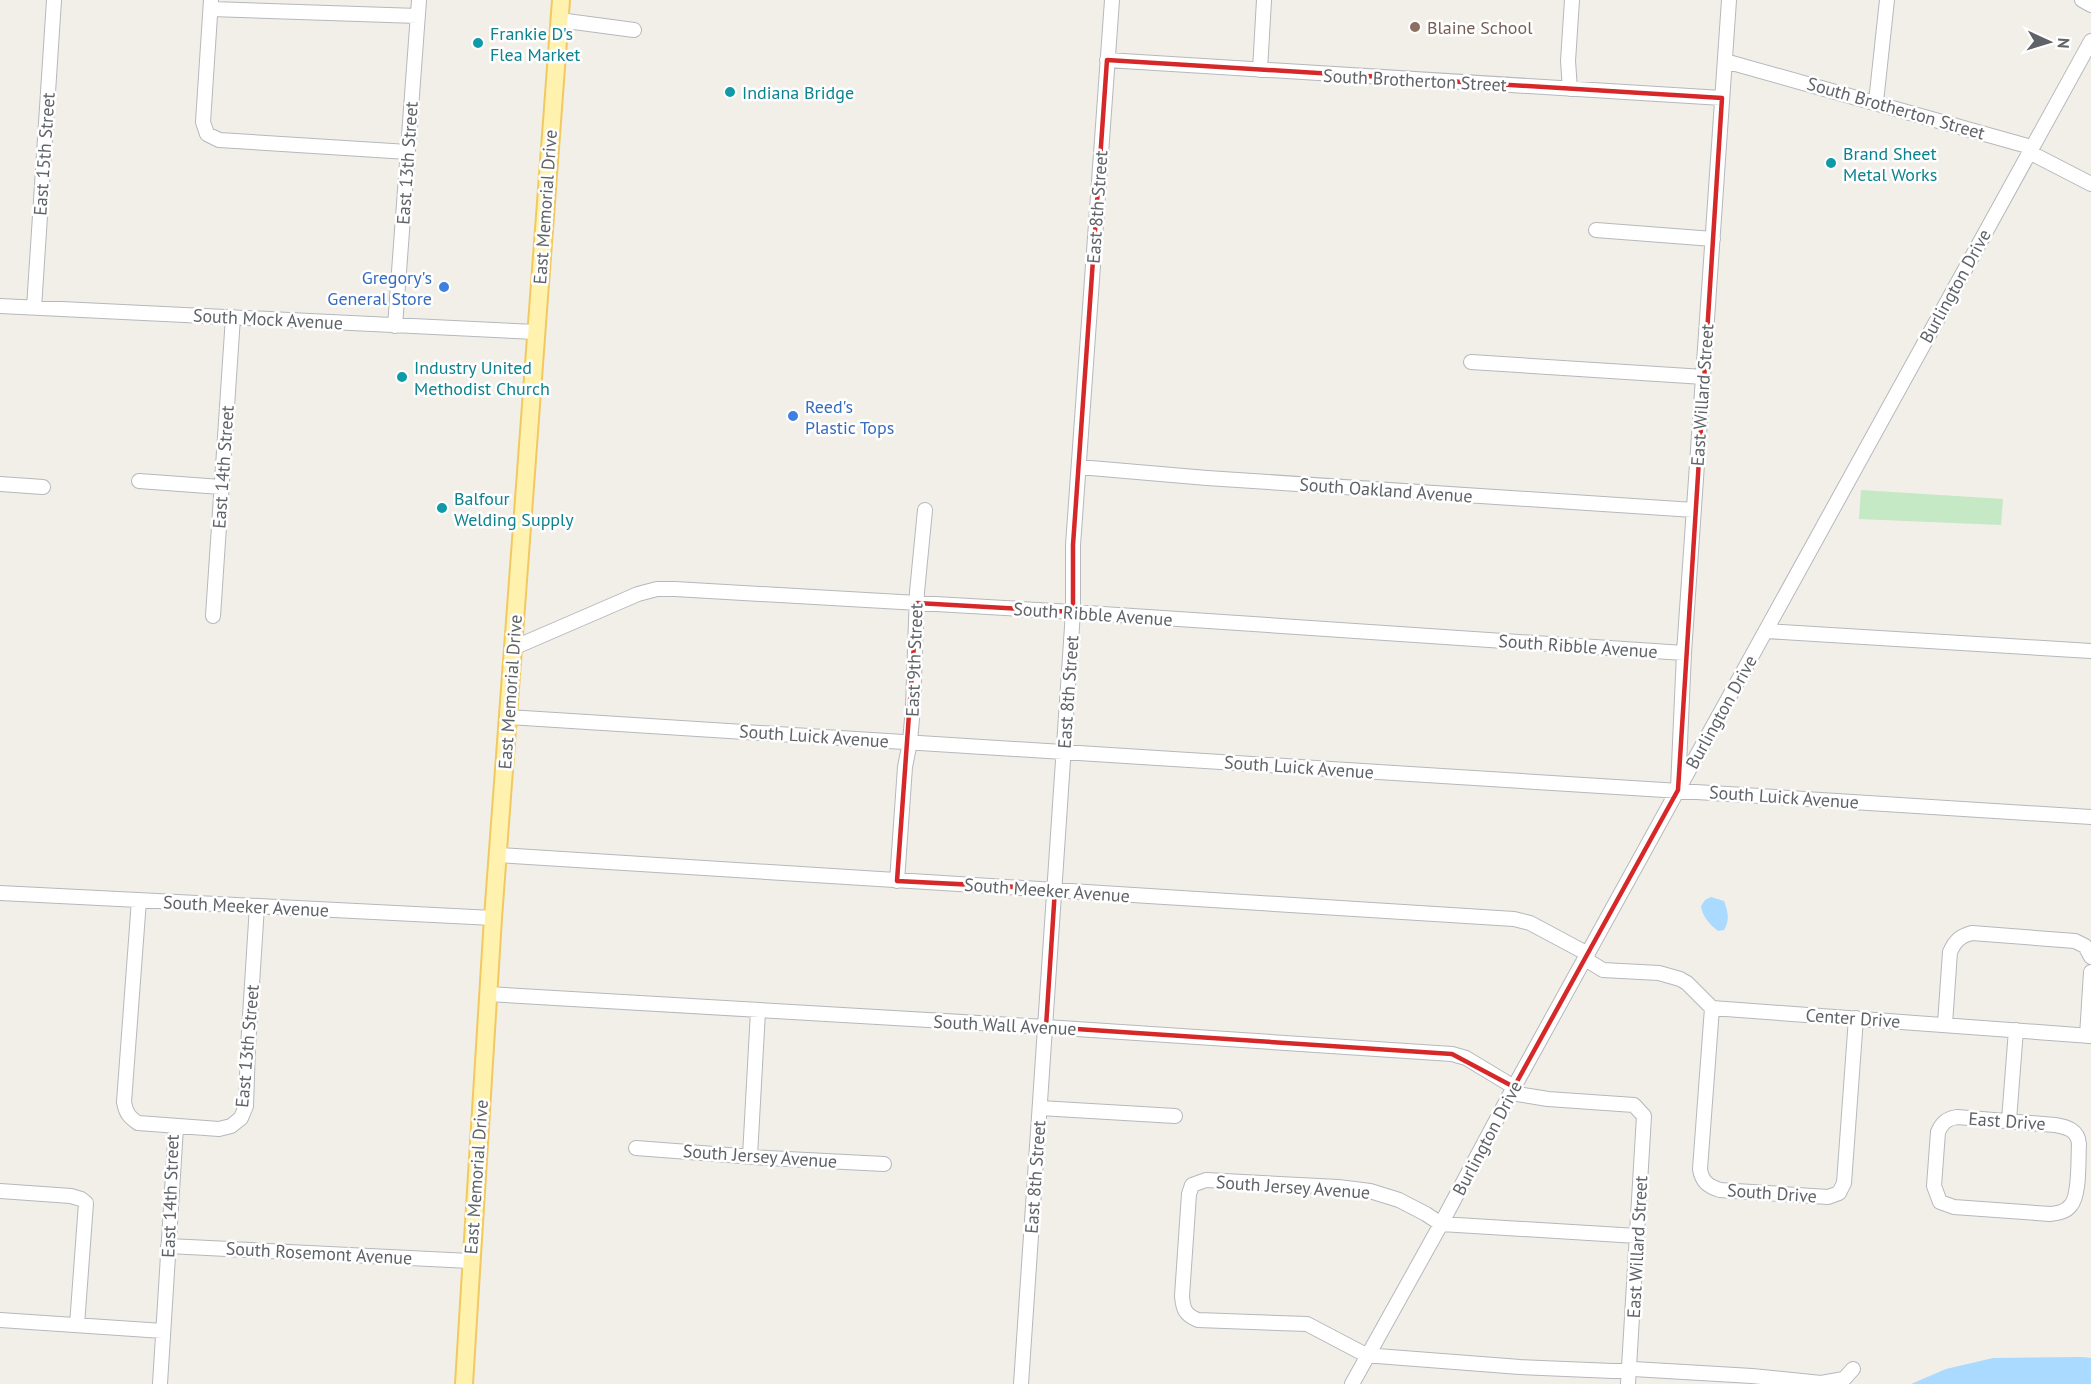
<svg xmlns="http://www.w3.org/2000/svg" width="2091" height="1384" font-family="'PT Sans',sans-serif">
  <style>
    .green { fill: #c5e8c5 }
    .water { fill: #aadaff }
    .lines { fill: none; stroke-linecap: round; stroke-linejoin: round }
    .minor-casing { stroke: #b5b8bc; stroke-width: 16 }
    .major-casing { stroke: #f2c960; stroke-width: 20 }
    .minor { stroke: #fff; stroke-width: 14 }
    .major { stroke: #fff2af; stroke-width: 16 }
    .marked { fill: none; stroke: #d62828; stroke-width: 4.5; stroke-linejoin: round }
    .education-dot { fill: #8d6e63; stroke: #fff; stroke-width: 2 }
    .culture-dot { fill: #0f9aa8; stroke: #fff; stroke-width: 2 }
    .shop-dot { fill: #3f7fe0; stroke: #fff; stroke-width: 2 }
    .labels { text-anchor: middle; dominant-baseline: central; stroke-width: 5; stroke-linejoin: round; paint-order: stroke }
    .education-label { font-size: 18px; fill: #785e54; stroke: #fff; text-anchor: start }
    .culture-label { font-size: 18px; fill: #0d838f; stroke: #fff; text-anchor: start }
    .street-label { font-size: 18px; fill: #5f6368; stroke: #fff }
    .shop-label { font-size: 18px; fill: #366cbe; stroke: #fff; text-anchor: end }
  </style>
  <rect width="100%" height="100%" fill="#f1efe8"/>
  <path class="green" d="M1861,490L2003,499L2001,525L1859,519Z"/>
  <path class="water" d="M1711,897L1724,901C1728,912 1730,920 1724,930L1718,931C1710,925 1702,916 1701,906L1705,900Z
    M2083,1357L2091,1358V1384H1911L1946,1369L1993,1358Z"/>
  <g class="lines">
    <g class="minor-casing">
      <path id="minor" d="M211,0L203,122L207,134L219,140L408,152
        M2082,0L2091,5
        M211,9L418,16
        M559,20L634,30
        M1107,60L1722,98
        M1725,61L2031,147
        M1260,70L1264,0
        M1570,89L1568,61L1572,0
        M1876,102L1887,0
        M2029,152L2091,184
        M1596,230L1713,239
        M0,306L536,332
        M34,308L54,0
        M395,326L419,0
        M1471,362L1704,377
        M1079,467L1207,478L1694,510
        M139,481L221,487
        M0,484L43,487
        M213,616L233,317
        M1766,631L2091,651
        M513,648L638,594L657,589H675L1073,612L1684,653
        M508,717L2091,817
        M1678,788L1684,653L1729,0
        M498,855L1514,919L1530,923L1588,954
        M897,881L905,767L910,742L913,707L917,592L925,510
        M0,893L493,918
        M139,900L124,1102C126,1113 129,1117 138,1123L219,1129L231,1126L241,1118L246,1106L248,1047L257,906
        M1585,959L1603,970L1659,973L1680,979L1687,983L1712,1008L2091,1036
        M488,994L1046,1027L1452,1054L1466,1058L1514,1087
        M1712,1008L1700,1169C1702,1182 1708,1186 1720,1190L1828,1197L1839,1193L1844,1183L1856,1018
        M1945,1024L1950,952C1955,941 1960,936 1972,933L2075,941L2085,946L2091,957
        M2087,1036L2091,972
        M1511,1093L1548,1099L1634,1105L1644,1116L1628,1384
        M1040,1108L1175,1116
        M1957,1117L2055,1125C2067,1127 2078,1130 2079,1144C2078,1158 2080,1195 2071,1205C2066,1212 2058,1213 2050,1214L1954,1207L1940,1202L1934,1186L1938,1132C1942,1123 1946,1119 1957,1117Z
        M2009,1120L2016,1030
        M636,1148L768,1158L884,1164
        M750,1156L758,1011
        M0,1191L71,1196L81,1199L86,1203L77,1325
        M1637,1236L1441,1224L1426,1214L1399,1200L1370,1191L1338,1187L1206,1180L1192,1185L1189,1194L1182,1296C1183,1309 1185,1315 1198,1320L1307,1324L1368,1356H1377L1520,1367L1613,1371L1633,1369L1752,1376L1821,1383L1844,1379L1853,1369
        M168,1246L470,1261
        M0,1320L163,1331
        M160,1384L176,1127
        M1021,1384L1073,612V545L1112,0
        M1352,1384L1441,1224L1514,1087L2091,41"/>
    </g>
    <g class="major-casing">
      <path id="major" d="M464,1384L493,918L561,0"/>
    </g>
    <use href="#minor" class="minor"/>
    <use href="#major" class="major"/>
  </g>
  <path class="marked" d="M1107,60L1722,98L1678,790L1514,1087L1452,1054L1046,1027L1055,889L897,881L917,603L1073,612V545Z"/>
  <circle class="education-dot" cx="1415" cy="27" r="6"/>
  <g class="culture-dot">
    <circle cx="478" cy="43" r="6"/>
    <circle cx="730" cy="92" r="6"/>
    <circle cx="1831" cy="163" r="6"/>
    <circle cx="402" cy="377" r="6"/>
    <circle cx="442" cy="508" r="6"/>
  </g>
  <g class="shop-dot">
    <circle cx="444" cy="287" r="6"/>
    <circle cx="793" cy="416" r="6"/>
  </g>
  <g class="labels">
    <g class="education-label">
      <text x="1427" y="27">Blaine School</text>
    </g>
    <g class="culture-label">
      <text x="490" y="33">Frankie D's<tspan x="490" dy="21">Flea Market</tspan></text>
      <text x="742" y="92">Indiana Bridge</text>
      <text x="1843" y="153">Brand Sheet<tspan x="1843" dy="21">Metal Works</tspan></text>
      <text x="414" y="367">Industry United<tspan x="414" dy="21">Methodist Church</tspan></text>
      <text x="454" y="498">Balfour<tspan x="454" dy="21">Welding Supply</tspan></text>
    </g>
    <g class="street-label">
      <text transform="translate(1415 80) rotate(3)">South Brotherton Street</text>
      <text transform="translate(1896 108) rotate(16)">South Brotherton Street</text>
      <text transform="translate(44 154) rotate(-86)">East 15th Street</text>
      <text transform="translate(407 163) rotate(-86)">East 13th Street</text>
      <text transform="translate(545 207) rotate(-86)">East Memorial Drive</text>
      <text transform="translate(1097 207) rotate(-86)">East 8th Street</text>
      <text transform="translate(1955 286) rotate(-61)">Burlington Drive</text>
      <text transform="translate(268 319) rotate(3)">South Mock Avenue</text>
      <text transform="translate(1702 395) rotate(-86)">East Willard Street</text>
      <text transform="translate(223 467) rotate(-86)">East 14th Street</text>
      <text transform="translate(1386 490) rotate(4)">South Oakland Avenue</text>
      <text transform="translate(1093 614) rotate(4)">South Ribble Avenue</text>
      <text transform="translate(1578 646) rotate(4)">South Ribble Avenue</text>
      <text transform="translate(914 660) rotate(-88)">East 9th Street</text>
      <text transform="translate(510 692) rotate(-86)">East Memorial Drive</text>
      <text transform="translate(1068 692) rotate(-86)">East 8th Street</text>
      <text transform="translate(1721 712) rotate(-61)">Burlington Drive</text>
      <text transform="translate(814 736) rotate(4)">South Luick Avenue</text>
      <text transform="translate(1299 767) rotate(4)">South Luick Avenue</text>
      <text transform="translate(1784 797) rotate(4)">South Luick Avenue</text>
      <text transform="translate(1047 890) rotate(4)">South Meeker Avenue</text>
      <text transform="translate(246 906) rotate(3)">South Meeker Avenue</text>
      <text transform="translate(1853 1018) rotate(4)">Center Drive</text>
      <text transform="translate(1005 1025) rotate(3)">South Wall Avenue</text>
      <text transform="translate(247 1046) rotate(-85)">East 13th Street</text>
      <text transform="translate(2007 1121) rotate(4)">East Drive</text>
      <text transform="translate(1487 1138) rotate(-62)">Burlington Drive</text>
      <text transform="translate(760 1156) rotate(4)">South Jersey Avenue</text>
      <text transform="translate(476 1177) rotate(-86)">East Memorial Drive</text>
      <text transform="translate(1035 1177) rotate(-86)">East 8th Street</text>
      <text transform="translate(1293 1187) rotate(4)">South Jersey Avenue</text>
      <text transform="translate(1772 1193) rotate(4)">South Drive</text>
      <text transform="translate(170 1196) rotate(-88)">East 14th Street</text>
      <text transform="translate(1637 1247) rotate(-87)">East Willard Street</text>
      <text transform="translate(319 1253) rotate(3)">South Rosemont Avenue</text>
    </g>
    <g class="shop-label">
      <text x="432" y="277">Gregory's<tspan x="432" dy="21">General Store</tspan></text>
      <text x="805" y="406" text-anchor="start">Reed's<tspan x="805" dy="21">Plastic Tops</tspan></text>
    </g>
  </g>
  <g transform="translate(2049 42) rotate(94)" stroke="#ffffff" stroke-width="4.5" paint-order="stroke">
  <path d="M0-4.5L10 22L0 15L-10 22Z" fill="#5f6368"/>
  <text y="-9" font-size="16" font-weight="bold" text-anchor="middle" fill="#5f6368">N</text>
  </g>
</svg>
